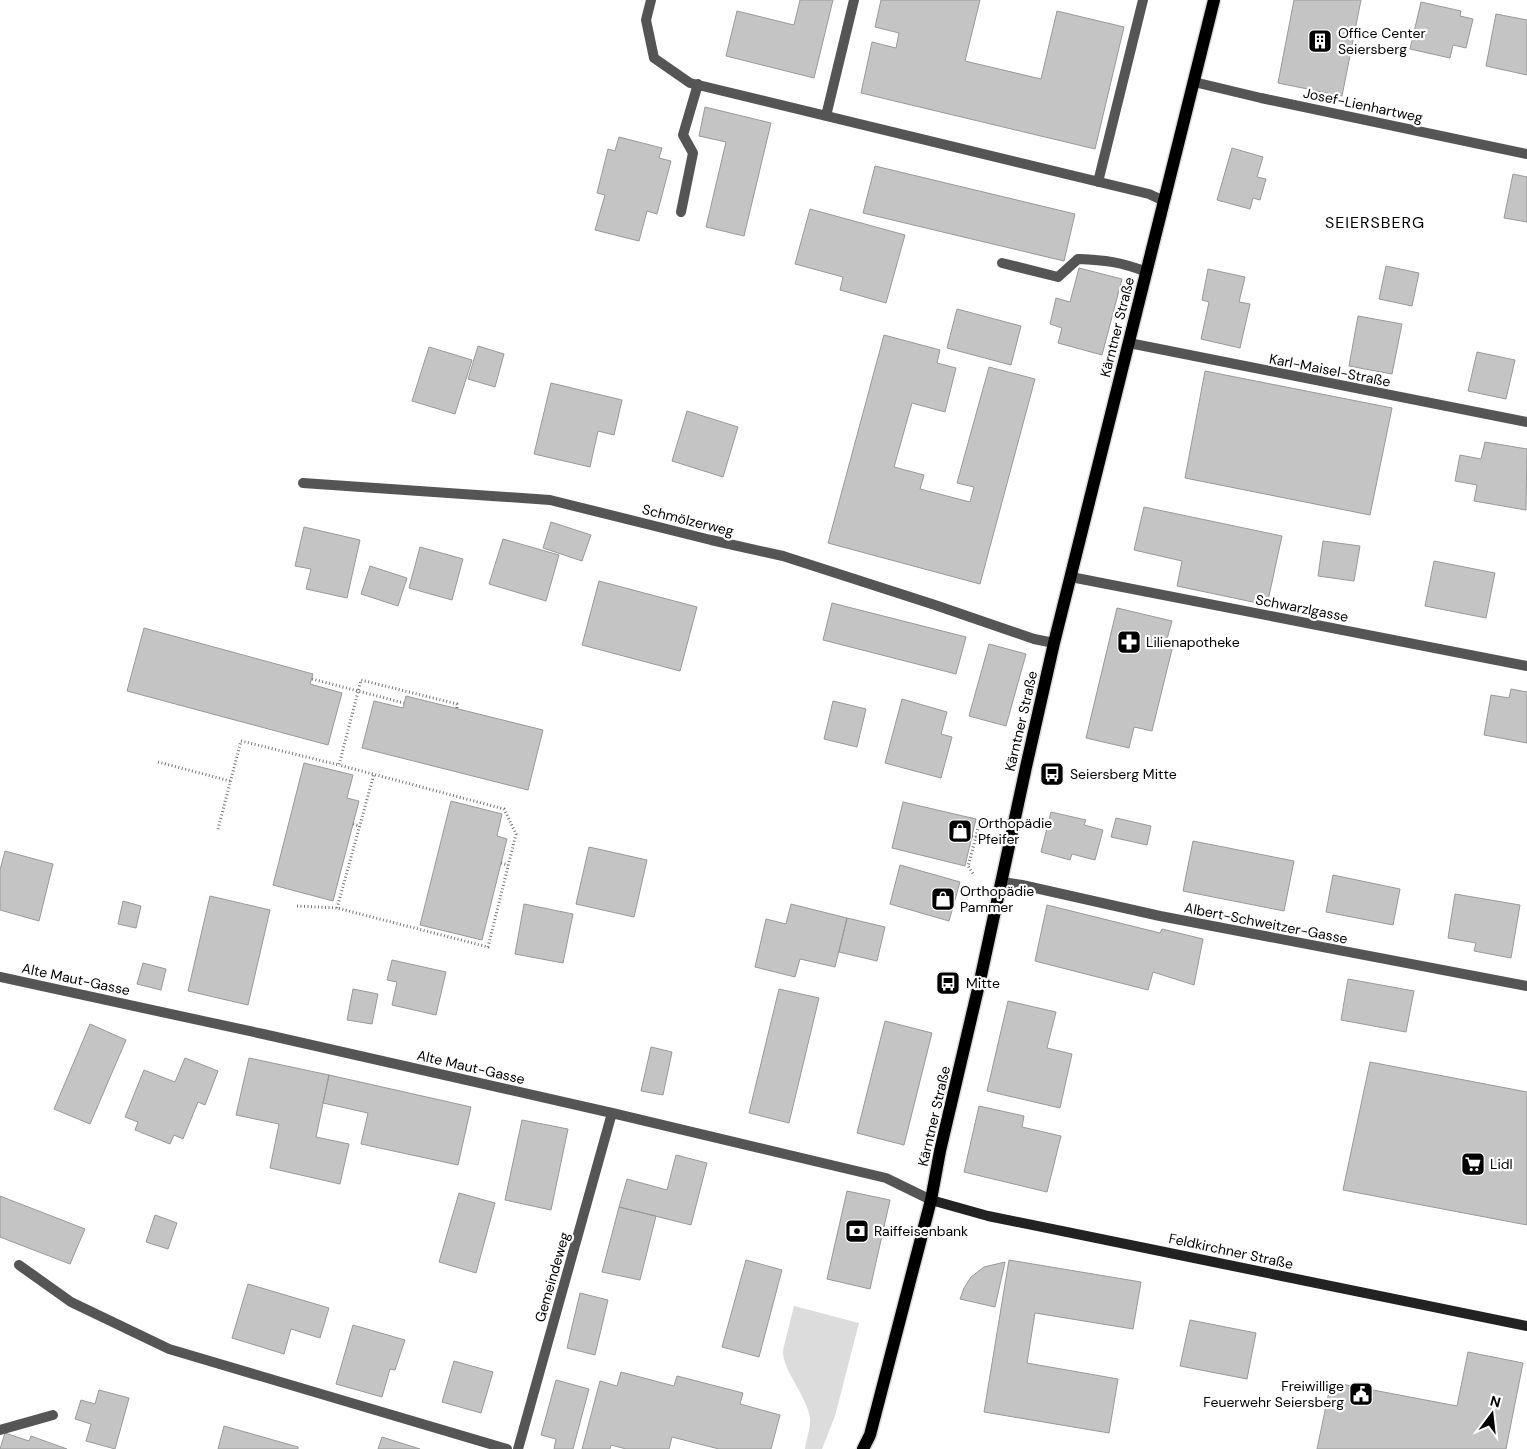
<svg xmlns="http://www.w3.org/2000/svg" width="1527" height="1449" font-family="'DM Sans',sans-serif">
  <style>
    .green { fill: #dcdcdc }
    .building { fill: #c4c4c4; stroke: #999 }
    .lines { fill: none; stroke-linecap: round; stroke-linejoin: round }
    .primary-casing { stroke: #dbdbdb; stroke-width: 15 }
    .path { stroke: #777; stroke-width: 3; stroke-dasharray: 1 2.5; stroke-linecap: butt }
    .service { stroke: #555; stroke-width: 10 }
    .minor { stroke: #555; stroke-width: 10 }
    .secondary { stroke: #222; stroke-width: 10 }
    .primary { stroke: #000; stroke-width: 12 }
    .labels { text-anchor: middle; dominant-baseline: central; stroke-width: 4.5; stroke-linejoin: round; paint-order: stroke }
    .poi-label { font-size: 14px; fill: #000; stroke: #fff; text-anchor: start }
    .street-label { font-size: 14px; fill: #000; stroke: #fff }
    .quarter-label { font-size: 16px; letter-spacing: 1px; fill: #000; stroke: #fff }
  </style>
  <rect width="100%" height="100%" fill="#fff"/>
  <path class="green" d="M794,1306L859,1323L835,1416L822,1449H805C806,1440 811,1427 810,1418C807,1396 782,1370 783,1350Z"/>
  <path class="building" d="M800,0H833L814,78L726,56L737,11L794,25Z
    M881,0H980L965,61L1041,79L1057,11L1124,27L1095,149L861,93L872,42L896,48L899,33L875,27Z
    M1294,0H1361L1342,96L1278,83Z
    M1421,2L1461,11L1460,16L1473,19L1466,48L1453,45L1450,58L1410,49Z
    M1496,14L1527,20V75L1486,66Z
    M705,107L771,123L744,236L706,227L726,142L699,136Z
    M619,137L662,148L659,158L671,161L657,214L647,211L639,241L595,230L605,195L597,193L608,149L615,151Z
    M1232,148L1263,157L1257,177L1266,179L1260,200L1253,198L1250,209L1217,200Z
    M875,166L1075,214L1064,261L863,213Z
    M1513,174L1527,177V222L1504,218Z
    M810,209L905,235L886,303L840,290L843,277L795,264Z
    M1386,266L1419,273L1412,306L1379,299Z
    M1079,268L1122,279L1102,355L1058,343L1062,328L1050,324L1056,298L1070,302Z
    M1208,269L1245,277L1239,302L1250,304L1240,348L1201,339L1209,302L1202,300Z
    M957,309L1021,326L1011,365L947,348Z
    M1358,316L1402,324L1392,374L1349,366Z
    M884,335L940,350L937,363L956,368L945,412L912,403L894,467L924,475L920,489L970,502L974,487L957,483L989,367L1035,379L980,584L828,543Z
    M478,346L504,354L495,387L468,379Z
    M429,347L472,360L455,414L412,401Z
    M1477,352L1515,360L1506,399L1468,391Z
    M1205,371L1392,408L1370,515L1185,478Z
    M551,383L622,400L614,435L598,431L590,467L534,454Z
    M687,411L738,427L723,477L672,461Z
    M1485,442L1527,449L1526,510L1474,501L1477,485L1455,481L1460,455L1481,459Z
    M1144,507L1282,536L1267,605L1177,586L1182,561L1134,550Z
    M551,522L591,535L582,561L543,548Z
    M304,527L360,540L347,598L306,589L311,569L295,566Z
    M503,539L559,555L546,601L489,584Z
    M1323,541L1360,546L1354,581L1318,576Z
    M420,547L463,559L452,600L409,588Z
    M1434,561L1495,573L1486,618L1425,606Z
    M370,566L407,578L398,606L361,594Z
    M599,581L697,607L680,671L582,645Z
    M832,603L966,637L956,674L823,640Z
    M1117,608L1172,621L1167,639L1174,641L1152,731L1134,727L1129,748L1086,738Z
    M144,628L313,674L310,684L342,693L328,745L127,691Z
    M989,644L1026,654L1006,726L969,716Z
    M1511,689L1527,692V743L1484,735L1491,695L1509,698Z
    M406,696L543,730L528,790L362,748L374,701L403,708Z
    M902,699L947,712L941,734L952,737L941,778L885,763Z
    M833,701L866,709L857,747L824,739Z
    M304,763L353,775L347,798L359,801L333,901L273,885Z
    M451,801L502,814L497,836L507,839L482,940L420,925Z
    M903,802L976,819L965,866L892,848Z
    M1051,812L1086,820L1084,825L1103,830L1095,860L1072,854L1070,860L1041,852Z
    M1116,818L1151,826L1147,845L1111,837Z
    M1193,841L1294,861L1284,911L1183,891Z
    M589,847L647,860L634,917L576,904Z
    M5,851L53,864L39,921L0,910V870Z
    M900,865L960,882L949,921L890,904Z
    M1333,875L1400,889L1393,925L1326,912Z
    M1455,894L1520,905L1511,958L1474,951L1476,943L1448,938Z
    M210,896L270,910L248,1005L188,991Z
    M123,901L141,906L136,928L118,924Z
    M524,904L573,914L563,963L515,954Z
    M791,904L847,918L835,967L800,959L795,977L755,967L766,919L786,924Z
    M1047,905L1160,933L1162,929L1203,939L1194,985L1153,972L1148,990L1035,961Z
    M847,918L885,927L877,961L839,952Z
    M392,960L446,972L436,1015L392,1005L397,982L387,980Z
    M143,963L166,969L161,990L137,984Z
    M1348,979L1414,991L1406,1032L1341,1020Z
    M353,989L378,994L372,1024L347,1020Z
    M779,989L819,998L789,1123L749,1113Z
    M1008,1001L1056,1012L1047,1048L1072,1054L1060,1108L987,1091Z
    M885,1021L932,1033L904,1145L857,1133Z
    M90,1024L126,1040L90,1124L54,1109Z
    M651,1047L672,1052L663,1095L641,1091Z
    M185,1058L218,1071L205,1105L198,1102L183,1139L174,1135L170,1144L135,1130L138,1122L125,1117L144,1070L175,1082Z
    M249,1058L329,1075L316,1137L349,1144L340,1184L270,1168L279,1124L236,1115Z
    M1370,1062L1527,1092V1225L1343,1190Z
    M329,1075L471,1107L458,1165L361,1144L368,1113L323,1103Z
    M979,1106L1024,1116L1022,1127L1061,1136L1047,1192L964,1172Z
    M522,1120L568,1129L551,1210L505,1200Z
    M676,1155L707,1163L691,1225L619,1207L627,1179L667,1190Z
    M847,1191L890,1200L870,1289L827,1279Z
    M459,1193L495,1203L476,1273L439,1262Z
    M0,1196L85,1229L70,1264L0,1237Z
    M619,1207L656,1216L640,1280L602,1272Z
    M155,1215L177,1223L168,1249L146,1242Z
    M746,1260L782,1270L759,1357L722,1347Z
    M1009,1260L1141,1282L1133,1329L1035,1313L1027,1363L1118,1379L1109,1433L984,1412Z
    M1005,1262L995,1307L960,1299L964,1288L971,1277L984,1267Z
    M248,1284L329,1308L320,1338L291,1329L284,1354L232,1338Z
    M580,1293L608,1300L595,1355L567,1348Z
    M1190,1320L1256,1333L1247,1379L1180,1366Z
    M353,1325L405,1340L395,1370L390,1369L382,1397L336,1384Z
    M1468,1352L1523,1363L1506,1449H1317L1331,1382L1457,1406Z
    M454,1361L493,1372L481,1413L442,1402Z
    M621,1372L674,1386L677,1376L743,1393L740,1404L780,1415L771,1449H719L672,1437L669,1449H626L611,1445L610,1449H582L600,1381L617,1386Z
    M556,1380L589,1389L573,1449H554L556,1439L541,1435Z
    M99,1390L129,1398L115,1449L86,1441L91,1424L75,1419L81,1400L95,1404Z
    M224,1426L298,1447V1449H218Z
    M5,1433L29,1441L31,1436L67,1449H0Z
    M382,1437L420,1449H378Z"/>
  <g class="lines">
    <g class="primary-casing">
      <path id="primary" d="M863,1449L870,1435L931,1200L940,1151L981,976L1026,767L1054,643L1214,0"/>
    </g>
    <path class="path" d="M312,679L404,703
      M158,762L230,781
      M353,824L360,826
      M218,829L241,741L339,765L361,680L457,704V709
      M972,836L976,837L968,866L974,875
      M976,837L979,823H987
      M501,863L508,865
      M297,906L337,908L488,947L516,834L504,809L339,765
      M337,908L374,774"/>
    <path class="service" d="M651,0L646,20L654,58L690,83L1149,194L1164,201
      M826,116L854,0
      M1098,182L1143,0
      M681,212L693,153L683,135L698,84
      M1002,263L1058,277L1078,259C1105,260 1121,262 1147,272
      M19,1265L71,1302L169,1349L507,1449
      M0,1430L53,1415"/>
    <path class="minor" d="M1194,82L1261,98L1527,154
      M1129,343L1527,422
      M303,483L550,500L711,540L783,556L935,605L1034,639L1054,643
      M1071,577L1527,666
      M1002,882L1022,885L1160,916L1527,986
      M0,977L263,1034L612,1113L886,1178L931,1200
      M518,1449L612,1113"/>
    <path class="secondary" d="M931,1200L988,1216L1527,1326"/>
    <use href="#primary" class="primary"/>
  </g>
  <defs>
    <g id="building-square" transform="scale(1.25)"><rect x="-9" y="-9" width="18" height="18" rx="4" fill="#000" stroke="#fff"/><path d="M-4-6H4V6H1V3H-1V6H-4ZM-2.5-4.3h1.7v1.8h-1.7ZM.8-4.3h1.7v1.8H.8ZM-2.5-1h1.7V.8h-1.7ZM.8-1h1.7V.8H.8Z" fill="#fff"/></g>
    <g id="pharmacy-square" transform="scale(1.25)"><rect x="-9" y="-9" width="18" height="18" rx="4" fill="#000" stroke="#fff"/><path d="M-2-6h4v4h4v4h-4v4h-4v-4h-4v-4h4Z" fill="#fff"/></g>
    <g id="bus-square" transform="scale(1.25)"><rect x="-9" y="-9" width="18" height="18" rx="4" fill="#000" stroke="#fff"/><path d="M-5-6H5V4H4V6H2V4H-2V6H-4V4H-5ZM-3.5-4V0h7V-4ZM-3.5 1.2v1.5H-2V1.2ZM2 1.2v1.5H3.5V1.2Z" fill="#fff"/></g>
    <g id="shop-square" transform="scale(1.25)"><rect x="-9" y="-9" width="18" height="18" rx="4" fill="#000" stroke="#fff"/><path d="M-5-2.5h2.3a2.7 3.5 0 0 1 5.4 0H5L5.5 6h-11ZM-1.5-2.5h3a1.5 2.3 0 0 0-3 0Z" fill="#fff"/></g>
    <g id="supermarket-square" transform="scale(1.25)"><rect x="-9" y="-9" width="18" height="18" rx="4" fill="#000" stroke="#fff"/><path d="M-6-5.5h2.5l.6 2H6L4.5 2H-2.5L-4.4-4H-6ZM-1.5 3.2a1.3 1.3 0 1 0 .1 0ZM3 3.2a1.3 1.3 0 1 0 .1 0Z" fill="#fff"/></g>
    <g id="bank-square" transform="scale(1.25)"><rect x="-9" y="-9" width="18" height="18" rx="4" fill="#000" stroke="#fff"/><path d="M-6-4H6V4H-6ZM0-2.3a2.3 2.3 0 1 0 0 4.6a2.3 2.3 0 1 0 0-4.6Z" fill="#fff"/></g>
    <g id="civic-square" transform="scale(1.25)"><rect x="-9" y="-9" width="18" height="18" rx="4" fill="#000" stroke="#fff"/><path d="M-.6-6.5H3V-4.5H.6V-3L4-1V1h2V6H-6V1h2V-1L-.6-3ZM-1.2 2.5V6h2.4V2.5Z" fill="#fff"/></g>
  </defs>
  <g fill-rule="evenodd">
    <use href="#building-square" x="1320" y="41"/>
    <use href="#pharmacy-square" x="1129" y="642"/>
    <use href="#bus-square" x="1052" y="774"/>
    <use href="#shop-square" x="960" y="831"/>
    <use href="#shop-square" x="943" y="899"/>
    <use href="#bus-square" x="948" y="983"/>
    <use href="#supermarket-square" x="1473" y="1164"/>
    <use href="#bank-square" x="857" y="1231"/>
    <use href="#civic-square" x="1361" y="1394"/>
  </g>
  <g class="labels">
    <g class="poi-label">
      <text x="1338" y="33">Office Center<tspan x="1338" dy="16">Seiersberg</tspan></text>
      <text x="1146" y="642">Lilienapotheke</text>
      <text x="1070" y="774">Seiersberg Mitte</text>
      <text x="978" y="823">Orthopädie<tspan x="978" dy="16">Pfeifer</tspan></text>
      <text x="960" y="891">Orthopädie<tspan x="960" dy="16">Pammer</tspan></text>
      <text x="966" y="983">Mitte</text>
      <text x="1490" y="1164">Lidl</text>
      <text x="874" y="1231">Raiffeisenbank</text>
      <text x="1344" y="1386" text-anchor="end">Freiwillige<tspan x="1344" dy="16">Feuerwehr Seiersberg</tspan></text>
    </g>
    <g class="street-label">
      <text transform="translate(1363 105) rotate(12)">Josef-Lienhartweg</text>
      <text transform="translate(1117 327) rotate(-76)">Kärntner Straße</text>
      <text transform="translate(1330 370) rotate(11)">Karl-Maisel-Straße</text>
      <text transform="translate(688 520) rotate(14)">Schmölzerweg</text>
      <text transform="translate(1302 608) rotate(11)">Schwarzlgasse</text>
      <text transform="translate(1021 721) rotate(-77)">Kärntner Straße</text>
      <text transform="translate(1266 923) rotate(11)">Albert-Schweitzer-Gasse</text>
      <text transform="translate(76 979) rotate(12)">Alte Maut-Gasse</text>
      <text transform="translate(471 1067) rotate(13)">Alte Maut-Gasse</text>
      <text transform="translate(934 1116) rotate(-77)">Kärntner Straße</text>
      <text transform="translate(1231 1251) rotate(12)">Feldkirchner Straße</text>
      <text transform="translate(552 1277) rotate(-74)">Gemeindeweg</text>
    </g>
    <g class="quarter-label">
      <text x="1375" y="222">SEIERSBERG</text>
    </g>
  </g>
  <g transform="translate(1492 1414) rotate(15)" stroke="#ffffff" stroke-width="4" paint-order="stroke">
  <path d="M0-4L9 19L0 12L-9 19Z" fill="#000000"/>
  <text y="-8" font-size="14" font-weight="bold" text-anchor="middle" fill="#000000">N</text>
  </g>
</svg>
